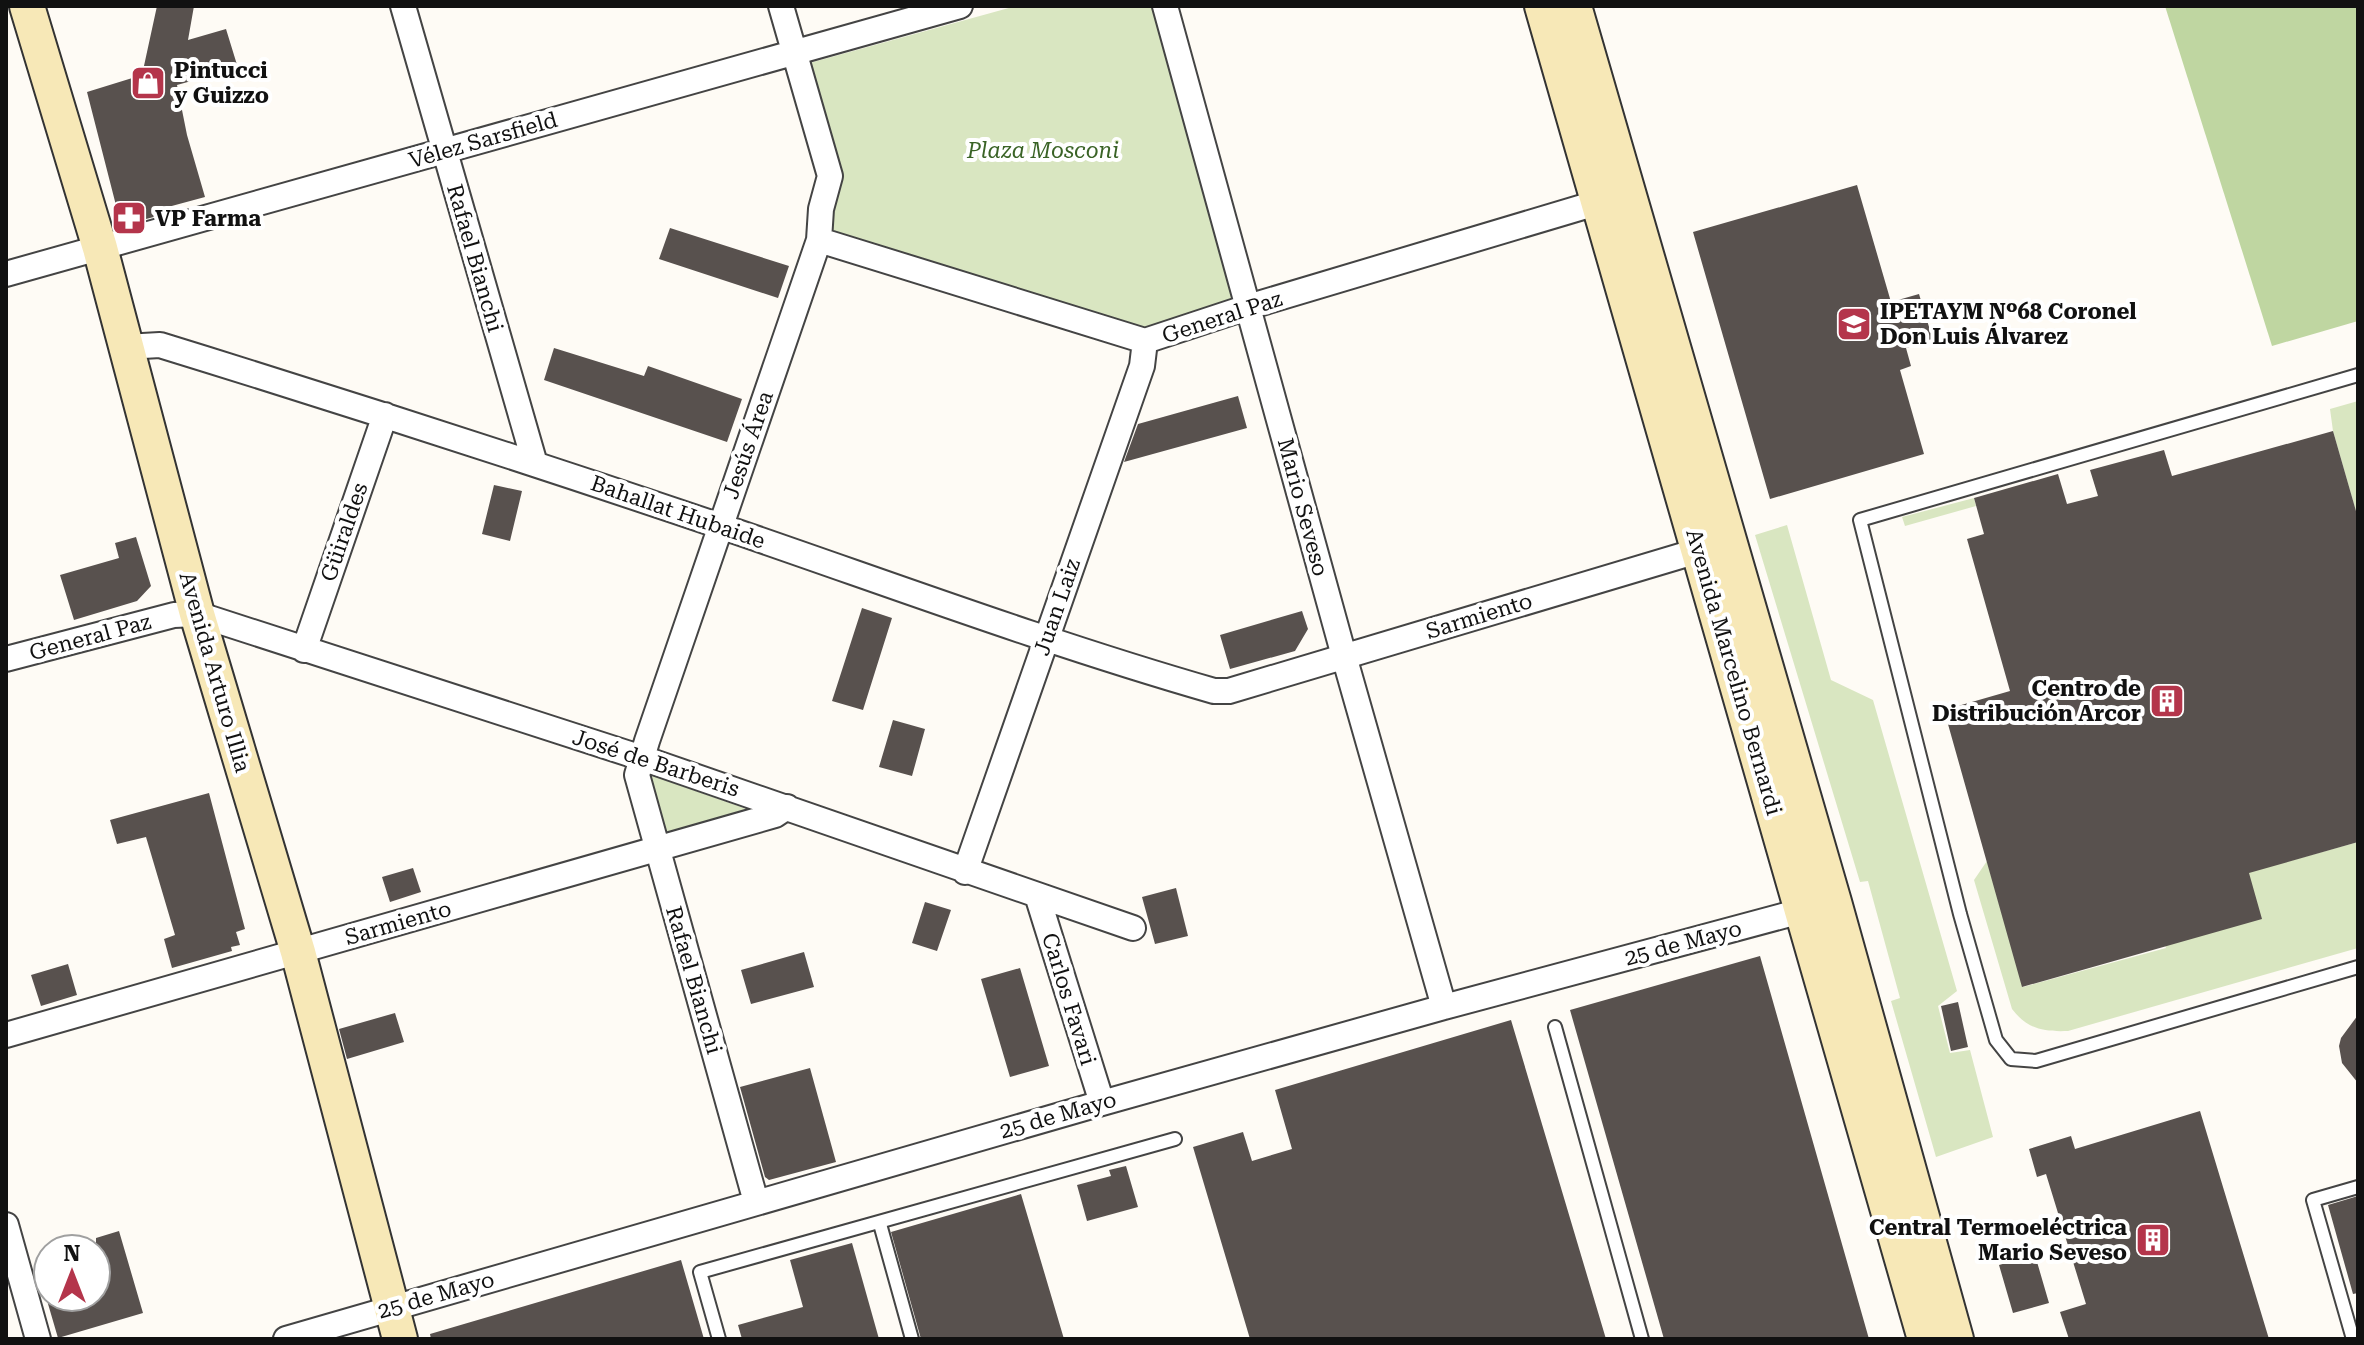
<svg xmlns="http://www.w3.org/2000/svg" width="2364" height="1345" font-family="'Roboto Serif',serif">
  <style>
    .green { fill: #d9e6c1 }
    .forest { fill: #bfd6a1 }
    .building { fill: #58514e }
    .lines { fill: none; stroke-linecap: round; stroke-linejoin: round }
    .service-casing { stroke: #444; stroke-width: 16 }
    .minor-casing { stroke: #444; stroke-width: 28 }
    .secondary-casing { stroke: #333; stroke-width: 38 }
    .service { stroke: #fff; stroke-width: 12 }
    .minor { stroke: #fff; stroke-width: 24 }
    .secondary { stroke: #f7e8b7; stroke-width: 34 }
    .labels { text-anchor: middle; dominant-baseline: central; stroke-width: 8; stroke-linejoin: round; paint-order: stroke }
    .poi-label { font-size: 22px; font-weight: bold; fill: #111; stroke: #fff; text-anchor: start }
    .street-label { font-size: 22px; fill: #111; stroke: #fff }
    .park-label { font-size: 22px; font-style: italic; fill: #3a6326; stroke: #fff }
  </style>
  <rect width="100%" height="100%" fill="#fefbf5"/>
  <path class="green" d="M1016,6H1153L1240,302L1143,334L825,230L806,64Z
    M2358,401V515H2357L2333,431L2330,409Z
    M1974,498L1976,506L1905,526L1902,517Z
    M1787,525L1831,680L1873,700L1957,991L1938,1006L1950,1053L1970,1050L1993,1137L1936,1157L1891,1001L1900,998L1868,881L1860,882L1755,535Z
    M645,773L758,813L660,842Z
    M2358,842V948L2068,1031C2044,1032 2027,1029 2012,1009L1974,880L1987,861L2023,987L2166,948L2152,899Z"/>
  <path class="forest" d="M2165,6H2358V321L2272,346Z"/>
  <path class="building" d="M157,6H194L188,40L226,29L238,68L177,85L187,135L205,197L168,207L169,213L127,224L120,221L87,92L142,75Z
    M1857,185L1891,302L1919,294L1933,340L1906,348L1911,366L1900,370L1924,454L1770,499L1693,232Z
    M670,228L789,266L778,298L659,259Z
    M554,348L644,376L648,366L742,399L727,442L544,380Z
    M1238,396L1247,428L1124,462L1138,424Z
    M2333,431L2358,518V842L2249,873L2262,919L2022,987L1944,710L2010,691L1967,539L1984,534L1974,498L2058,474L2067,504L2098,496L2090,470L2164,450L2172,476Z
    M494,485L522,491L510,541L482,534Z
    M136,537L151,586L137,601L74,620L60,575L119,558L115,543Z
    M862,608L892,618L863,710L832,701Z
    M1302,611L1308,629L1295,651L1230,669L1220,635Z
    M893,720L925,729L912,776L879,767Z
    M209,793L245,929L236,932L240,945L231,947L232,951L172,968L164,939L175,935L146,837L117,844L110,820Z
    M413,868L421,892L390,902L382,877Z
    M1176,888L1188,936L1155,944L1142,897Z
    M925,902L951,910L937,951L912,943Z
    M804,952L814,987L751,1004L741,970Z
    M1760,956L1869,1339H1664L1570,1010Z
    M68,964L77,995L41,1006L31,975Z
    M1020,968L1049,1066L1010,1077L981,979Z
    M1958,1002L1968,1047L1951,1051L1941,1006Z
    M395,1013L404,1042L347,1059L339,1029Z
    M2358,1015V1083L2342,1063L2339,1046L2341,1038Z
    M1511,1020L1606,1339H1250L1193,1147L1243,1132L1252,1161L1292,1149L1275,1090Z
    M810,1068L836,1162L769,1180L765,1177L740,1087Z
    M2200,1111L2269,1339H2069L2060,1312L2086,1304L2046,1174L2037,1177L2029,1149L2071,1136L2075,1149Z
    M1126,1166L1138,1207L1087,1221L1077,1185L1111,1176L1109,1170Z
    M1021,1194L1064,1339H921L891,1232Z
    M2358,1196V1293L2353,1294L2328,1205Z
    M119,1231L143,1313L58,1338L46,1297H96V1238Z
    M852,1243L879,1339H742L738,1325L803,1307L790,1260Z
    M2035,1255L2049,1303L2013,1313L1999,1265Z
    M681,1260L704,1339H431L430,1334Z"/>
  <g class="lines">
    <g class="service-casing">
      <path id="service" d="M2358,375L1860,520L1960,914L1996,1040L2011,1059L2036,1061L2358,967
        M1555,1027L1642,1339
        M880,1224L912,1339
        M719,1339L700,1272L1175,1139
        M2353,1339L2313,1200L2358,1187"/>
    </g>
    <g class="minor-casing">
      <path id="minor" d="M403,6L535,464
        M1165,6L1344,656L1444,1007
        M819,240L1145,341L1248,307L1613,198
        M6,274L960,6
        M125,347L160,345C348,403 534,463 720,526C884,582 1047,643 1214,691H1229L1714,546
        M304,650L385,415
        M6,659L174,615L197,614L642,758L1133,928
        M965,872L1142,366L1145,341
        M1037,895L1102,1103
        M6,1035L775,815L787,807
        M756,1202L637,775L647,741L819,240L821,209L830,176L781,6
        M6,1225L38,1339
        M286,1339L1102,1103L1444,1007L1816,907"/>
    </g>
    <g class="secondary-casing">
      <path id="secondary" d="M27,6L100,248L197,614L298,952L400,1339
        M1542,6L1925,1339
        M1574,6L1834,902L1956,1339"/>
    </g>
    <use href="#service" class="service"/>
    <use href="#minor" class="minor"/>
    <use href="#secondary" class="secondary"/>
  </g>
  <defs>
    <g id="shop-square" transform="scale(1.8)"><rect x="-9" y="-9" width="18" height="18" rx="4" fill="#b4354b" stroke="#fff"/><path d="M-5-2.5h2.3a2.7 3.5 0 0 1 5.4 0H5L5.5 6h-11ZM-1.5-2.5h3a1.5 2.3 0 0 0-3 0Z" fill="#fff"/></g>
    <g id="pharmacy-square" transform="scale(1.8)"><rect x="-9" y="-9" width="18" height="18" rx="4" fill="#b4354b" stroke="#fff"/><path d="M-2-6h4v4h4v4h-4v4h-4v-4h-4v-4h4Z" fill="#fff"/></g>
    <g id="school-square" transform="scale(1.8)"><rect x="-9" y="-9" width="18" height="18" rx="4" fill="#b4354b" stroke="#fff"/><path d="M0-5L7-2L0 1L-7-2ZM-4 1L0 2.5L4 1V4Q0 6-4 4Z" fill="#fff"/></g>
    <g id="building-square" transform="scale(1.8)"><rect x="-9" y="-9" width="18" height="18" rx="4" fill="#b4354b" stroke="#fff"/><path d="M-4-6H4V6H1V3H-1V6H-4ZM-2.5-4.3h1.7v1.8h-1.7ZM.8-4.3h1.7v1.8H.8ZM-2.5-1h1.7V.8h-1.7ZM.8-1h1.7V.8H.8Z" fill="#fff"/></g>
  </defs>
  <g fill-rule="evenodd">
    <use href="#shop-square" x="148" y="83"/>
    <use href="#pharmacy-square" x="129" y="218"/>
    <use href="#school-square" x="1854" y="324"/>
    <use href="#building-square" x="2167" y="701"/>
    <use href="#building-square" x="2153" y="1240"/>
  </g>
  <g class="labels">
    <g class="poi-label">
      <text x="174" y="70">Pintucci<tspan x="174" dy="25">y Guizzo</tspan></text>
      <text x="155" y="218">VP Farma</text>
      <text x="1880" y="311">IPETAYM Nº68 Coronel<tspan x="1880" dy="25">Don Luis Álvarez</tspan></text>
      <text x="2141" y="688" text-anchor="end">Centro de<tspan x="2141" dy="25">Distribución Arcor</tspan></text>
      <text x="2127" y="1227" text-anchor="end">Central Termoeléctrica<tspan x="2127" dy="25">Mario Seveso</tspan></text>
    </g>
    <g class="street-label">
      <text transform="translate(483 140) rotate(-16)">Vélez Sarsfield</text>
      <text transform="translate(475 258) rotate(74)">Rafael Bianchi</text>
      <text transform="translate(1222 317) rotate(-18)">General Paz</text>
      <text transform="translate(748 445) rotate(-71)">Jesús Área</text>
      <text transform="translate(1303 507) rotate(75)">Mario Seveso</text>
      <text transform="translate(678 512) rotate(19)">Bahallat Hubaide</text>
      <text transform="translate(344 532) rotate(-71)">Güiraldes</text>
      <text transform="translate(1057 607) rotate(-71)">Juan Laiz</text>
      <text transform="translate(1479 616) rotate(-17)">Sarmiento</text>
      <text transform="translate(90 637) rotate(-15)">General Paz</text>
      <text transform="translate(215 672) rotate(74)">Avenida Arturo Illia</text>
      <text transform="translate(1734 672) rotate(74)">Avenida Marcelino Bernardi</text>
      <text transform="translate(656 763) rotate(18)">José de Barberis</text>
      <text transform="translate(398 923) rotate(-16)">Sarmiento</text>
      <text transform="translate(1683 943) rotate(-15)">25 de Mayo</text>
      <text transform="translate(694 980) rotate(74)">Rafael Bianchi</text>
      <text transform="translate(1069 999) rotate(73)">Carlos Favari</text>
      <text transform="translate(1058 1115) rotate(-16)">25 de Mayo</text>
      <text transform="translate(436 1295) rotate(-16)">25 de Mayo</text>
    </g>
    <g class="park-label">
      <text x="1043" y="150">Plaza Mosconi</text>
    </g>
  </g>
  <rect width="2364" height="1345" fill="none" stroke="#111111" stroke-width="16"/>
  <g transform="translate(72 1273)"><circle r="38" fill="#ffffff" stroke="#a0a0a0" stroke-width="2"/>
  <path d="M0-6L14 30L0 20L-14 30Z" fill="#b4354b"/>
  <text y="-12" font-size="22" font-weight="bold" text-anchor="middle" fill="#111111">N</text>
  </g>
</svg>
